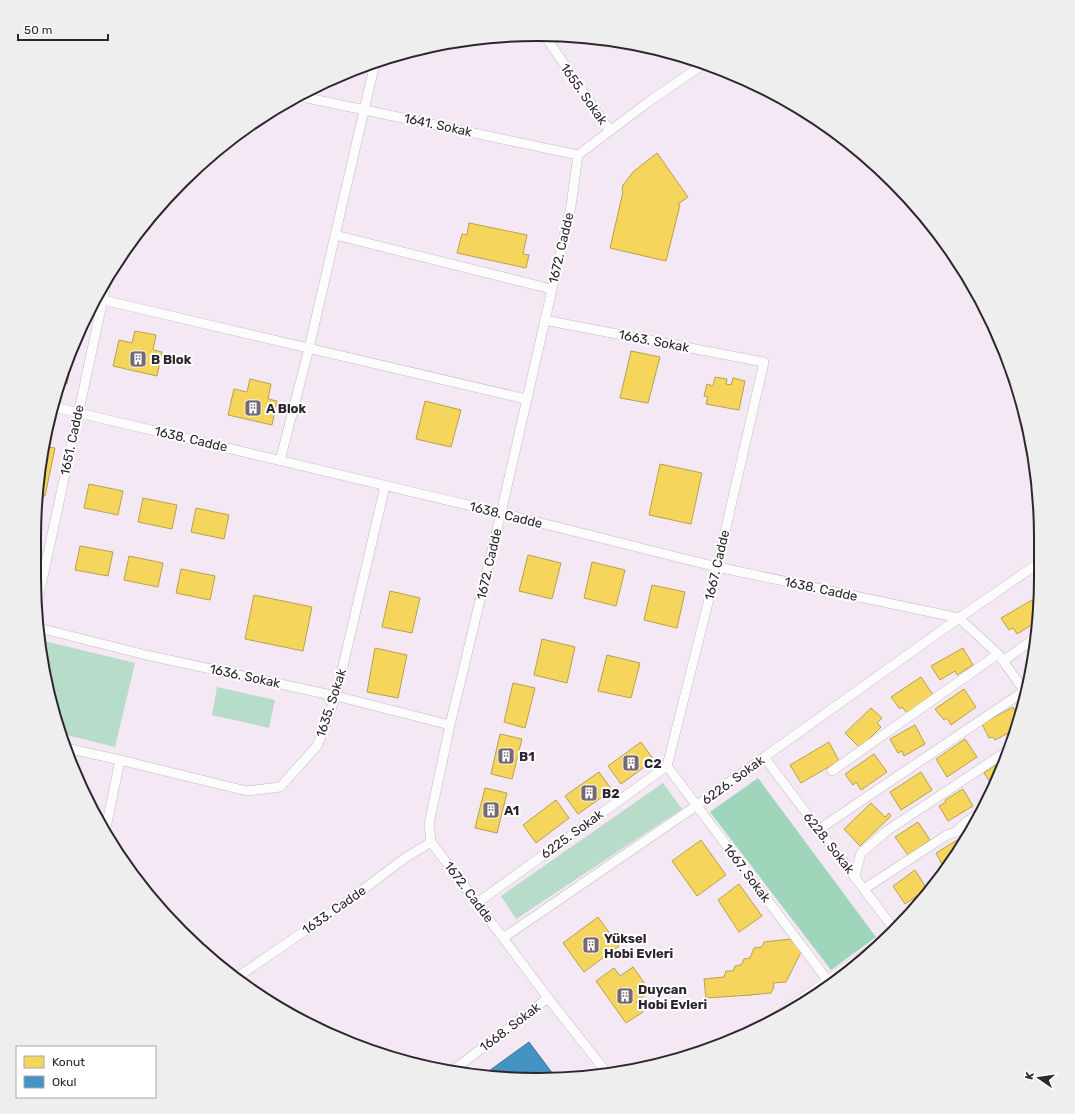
<svg xmlns="http://www.w3.org/2000/svg" width="1075" height="1114" font-family="Rubik,sans-serif">
  <style>
    .green { fill: #b8dcca }
    .forest { fill: #9fd5bb }
    .homes { fill: #f6d55c; stroke: #baa04e }
    .schools { fill: #4393c3; stroke: #3d7296 }
    .lines { fill: none; stroke-linecap: round; stroke-linejoin: round }
    .minor-casing { stroke: #c3bbc3; stroke-width: 10 }
    .minor { stroke: #fdfcfd; stroke-width: 9 }
    .labels { text-anchor: middle; dominant-baseline: central; stroke-width: 4; stroke-linejoin: round; paint-order: stroke }
    .street-label { font-size: 13px; fill: #2e262e; stroke: #fff }
    .poi-label { font-size: 13px; font-weight: bold; fill: #2e262e; stroke: #fff; text-anchor: start }
    .rim { fill: none; stroke: #2e262e; stroke-width: 2 }
  </style>
  <rect width="100%" height="100%" fill="#f3e8f3"/>
  <path class="green" d="M40,640L135,663L115,747L62,734L44,675Z
    M217,687L275,700L269,728L212,715Z
    M663,783L682,809L516,919L501,896Z"/>
  <path class="forest" d="M758,778L876,937L831,970L710,812Z"/>
  <path class="homes" d="M657,153L688,197L678,204L680,205L666,261L610,248L623,192L622,190L623,185L633,172Z
    M469,223L527,235L523,254L529,255L526,268L457,253L462,234L467,235Z
    M135,331L156,335L153,350L162,352L157,376L113,366L119,340L132,343Z
    M76,342L67,384L59,382L61,376Z
    M631,351L660,357L648,403L620,398Z
    M715,377L727,379L726,384L731,385L733,378L745,381L739,410L706,404L708,397L704,396L707,384L713,386Z
    M250,379L271,384L268,399L277,401L272,425L228,415L234,389L247,392Z
    M425,401L461,410L451,447L416,439Z
    M44,446L55,448L45,496L37,495L38,472Z
    M660,464L702,473L691,524L649,515Z
    M89,484L123,491L118,515L84,508Z
    M143,498L177,505L172,529L138,522Z
    M196,508L229,515L224,539L191,532Z
    M80,546L113,552L108,576L75,570Z
    M528,555L561,563L552,599L519,591Z
    M129,556L163,563L158,587L124,580Z
    M592,562L625,570L616,606L584,598Z
    M181,569L215,576L210,600L176,593Z
    M652,585L685,592L677,628L644,620Z
    M390,591L420,598L412,633L382,627Z
    M254,595L312,607L303,651L245,639Z
    M1032,600L1039,612L1038,621L1017,634L1013,628L1009,630L1001,618Z
    M542,639L575,647L567,683L534,675Z
    M375,648L407,655L398,698L367,692Z
    M963,648L973,665L957,675L955,671L940,680L931,666Z
    M607,655L640,663L631,698L598,691Z
    M921,677L933,695L907,713L902,707L900,709L891,697Z
    M513,683L535,688L525,728L504,722Z
    M964,689L976,707L951,725L947,718L944,720L935,709Z
    M1013,707L1019,719L1016,729L995,740L993,737L989,738L982,724Z
    M871,708L882,718L877,723L881,727L860,748L845,733Z
    M915,725L925,744L904,756L902,751L898,753L890,739Z
    M500,734L522,739L512,779L491,774Z
    M965,739L977,757L947,777L936,759Z
    M641,742L654,760L621,784L608,766Z
    M829,742L839,761L801,783L790,765Z
    M874,754L887,772L861,790L856,782L853,785L845,774Z
    M1004,759L995,783L992,785L984,773Z
    M599,772L612,790L578,814L565,796Z
    M921,772L932,790L901,810L890,792Z
    M485,788L507,793L497,833L475,828Z
    M963,789L973,806L948,821L939,806L946,802L945,800Z
    M556,800L569,818L536,843L523,825Z
    M871,803L885,817L889,813L891,816L860,846L844,829Z
    M918,822L930,840L908,855L895,837Z
    M967,834V835L945,870L936,853Z
    M701,840L726,875L697,896L672,861Z
    M915,870L927,889L905,904L893,886Z
    M739,884L762,916L739,932L718,900Z
    M598,917L619,946L584,972L563,943Z
    M791,939L801,952L786,982L773,983L774,987L771,993L750,995H751L706,998L704,979L724,977L726,971H733L735,966L741,965L744,959L750,958L754,948L762,947L764,942Z
    M633,967L650,991L636,1002L643,1012L626,1023L596,981L614,968L620,976Z"/>
  <path class="schools" d="M529,1042L556,1078L482,1076Z"/>
  <g class="lines">
    <g class="minor-casing">
      <path id="minor" d="M545,36L610,131
        M298,96L578,155
        M335,235L551,289
        M103,300L526,399
        M544,320L764,362L717,567L667,766
        M54,407L501,513L717,567L959,618
        M280,461L309,348L375,63
        M37,604L108,276
        M959,618L998,654L1026,693
        M39,628L146,655L336,696L450,725
        M1003,661L1035,638
        M66,748L120,760L247,791L280,787L317,746L336,696L385,486
        M764,757L894,929
        M667,766L828,981
        M832,771L998,654
        M106,828L120,760
        M818,830L1027,689
        M855,876L861,853L888,830L1007,751
        M864,889L947,835L956,832L966,822L981,812
        M477,903L667,766
        M503,938L696,806L959,618L1040,562
        M235,976L242,974L341,906L405,858L431,842
        M771,1020L881,943
        M452,1071L548,998
        M607,1073L548,998L431,842L429,824L450,725L501,513L571,206L578,155L647,103L705,63"/>
    </g>
    <use href="#minor" class="minor"/>
  </g>
  <defs>
    <g id="building-square" transform="scale(0.9)"><rect x="-9" y="-9" width="18" height="18" rx="4" fill="#736a73" stroke="#fff"/><path d="M-4-6H4V6H1V3H-1V6H-4ZM-2.5-4.3h1.7v1.8h-1.7ZM.8-4.3h1.7v1.8H.8ZM-2.5-1h1.7V.8h-1.7ZM.8-1h1.7V.8H.8Z" fill="#fff"/></g>
  </defs>
  <g fill-rule="evenodd">
    <use href="#building-square" x="138" y="359"/>
    <use href="#building-square" x="253" y="408"/>
    <use href="#building-square" x="506" y="756"/>
    <use href="#building-square" x="631" y="763"/>
    <use href="#building-square" x="589" y="793"/>
    <use href="#building-square" x="491" y="810"/>
    <use href="#building-square" x="591" y="945"/>
    <use href="#building-square" x="625" y="996"/>
  </g>
  <g class="labels">
    <g class="street-label">
      <text transform="translate(584 94) rotate(55)">1655. Sokak</text>
      <text transform="translate(438 125) rotate(12)">1641. Sokak</text>
      <text transform="translate(561 248) rotate(-77)">1672. Cadde</text>
      <text transform="translate(654 341) rotate(11)">1663. Sokak</text>
      <text transform="translate(191 439) rotate(13)">1638. Cadde</text>
      <text transform="translate(72 440) rotate(-78)">1651. Cadde</text>
      <text transform="translate(506 515) rotate(14)">1638. Cadde</text>
      <text transform="translate(489 564) rotate(-77)">1672. Cadde</text>
      <text transform="translate(717 565) rotate(-77)">1667. Cadde</text>
      <text transform="translate(821 589) rotate(12)">1638. Cadde</text>
      <text transform="translate(245 676) rotate(12)">1636. Sokak</text>
      <text transform="translate(331 703) rotate(-72)">1635. Sokak</text>
      <text transform="translate(733 780) rotate(-36)">6226. Sokak</text>
      <text transform="translate(572 834) rotate(-36)">6225. Sokak</text>
      <text transform="translate(829 843) rotate(52)">6228. Sokak</text>
      <text transform="translate(747 873) rotate(53)">1667. Sokak</text>
      <text transform="translate(469 892) rotate(53)">1672. Cadde</text>
      <text transform="translate(334 910) rotate(-35)">1633. Cadde</text>
      <text transform="translate(510 1027) rotate(-37)">1668. Sokak</text>
    </g>
    <g class="poi-label">
      <text x="151" y="359">B Blok</text>
      <text x="266" y="408">A Blok</text>
      <text x="519" y="756">B1</text>
      <text x="644" y="763">C2</text>
      <text x="602" y="793">B2</text>
      <text x="504" y="810">A1</text>
      <text x="604" y="938">Yüksel<tspan x="604" dy="15">Hobi Evleri</tspan></text>
      <text x="638" y="989">Duycan<tspan x="638" dy="15">Hobi Evleri</tspan></text>
    </g>
  </g>
  <path d="M0 0H1075V1114H0ZM537 41H538A496 496 0 0 1 1034 537V577A496 496 0 0 1 538 1073H537A496 496 0 0 1 41 577V537A496 496 0 0 1 537 41Z" fill="#eee" fill-rule="evenodd"/>
  <path class="rim" d="M537 41H538A496 496 0 0 1 1034 537V577A496 496 0 0 1 538 1073H537A496 496 0 0 1 41 577V537A496 496 0 0 1 537 41Z"/>
  <rect x="16" y="1046" width="140" height="52" fill="#ffffff" stroke="#aba8ab"/>
  <rect x="24" y="1056" width="20" height="12" fill="#f6d55c" stroke="#aba8ab"/>
  <text x="52" y="1066" font-size="12" fill="#2e262e">Konut</text>
  <rect x="24" y="1076" width="20" height="12" fill="#4393c3" stroke="#aba8ab"/>
  <text x="52" y="1086" font-size="12" fill="#2e262e">Okul</text>
  <g transform="translate(1039 1078) rotate(283)" stroke="#ffffff" stroke-width="3" paint-order="stroke">
  <path d="M0-3L7 15L0 10L-7 15Z" fill="#2e262e"/>
  <text y="-6" font-size="11" font-weight="bold" text-anchor="middle" fill="#2e262e">K</text>
  </g>
  <path d="M18 34v6h90v-6" fill="none" stroke="#2e262e" stroke-width="2"/>
  <text x="24" y="34" font-size="12" fill="#2e262e" stroke="#ffffff" stroke-width="3" paint-order="stroke">50 m</text>
</svg>
